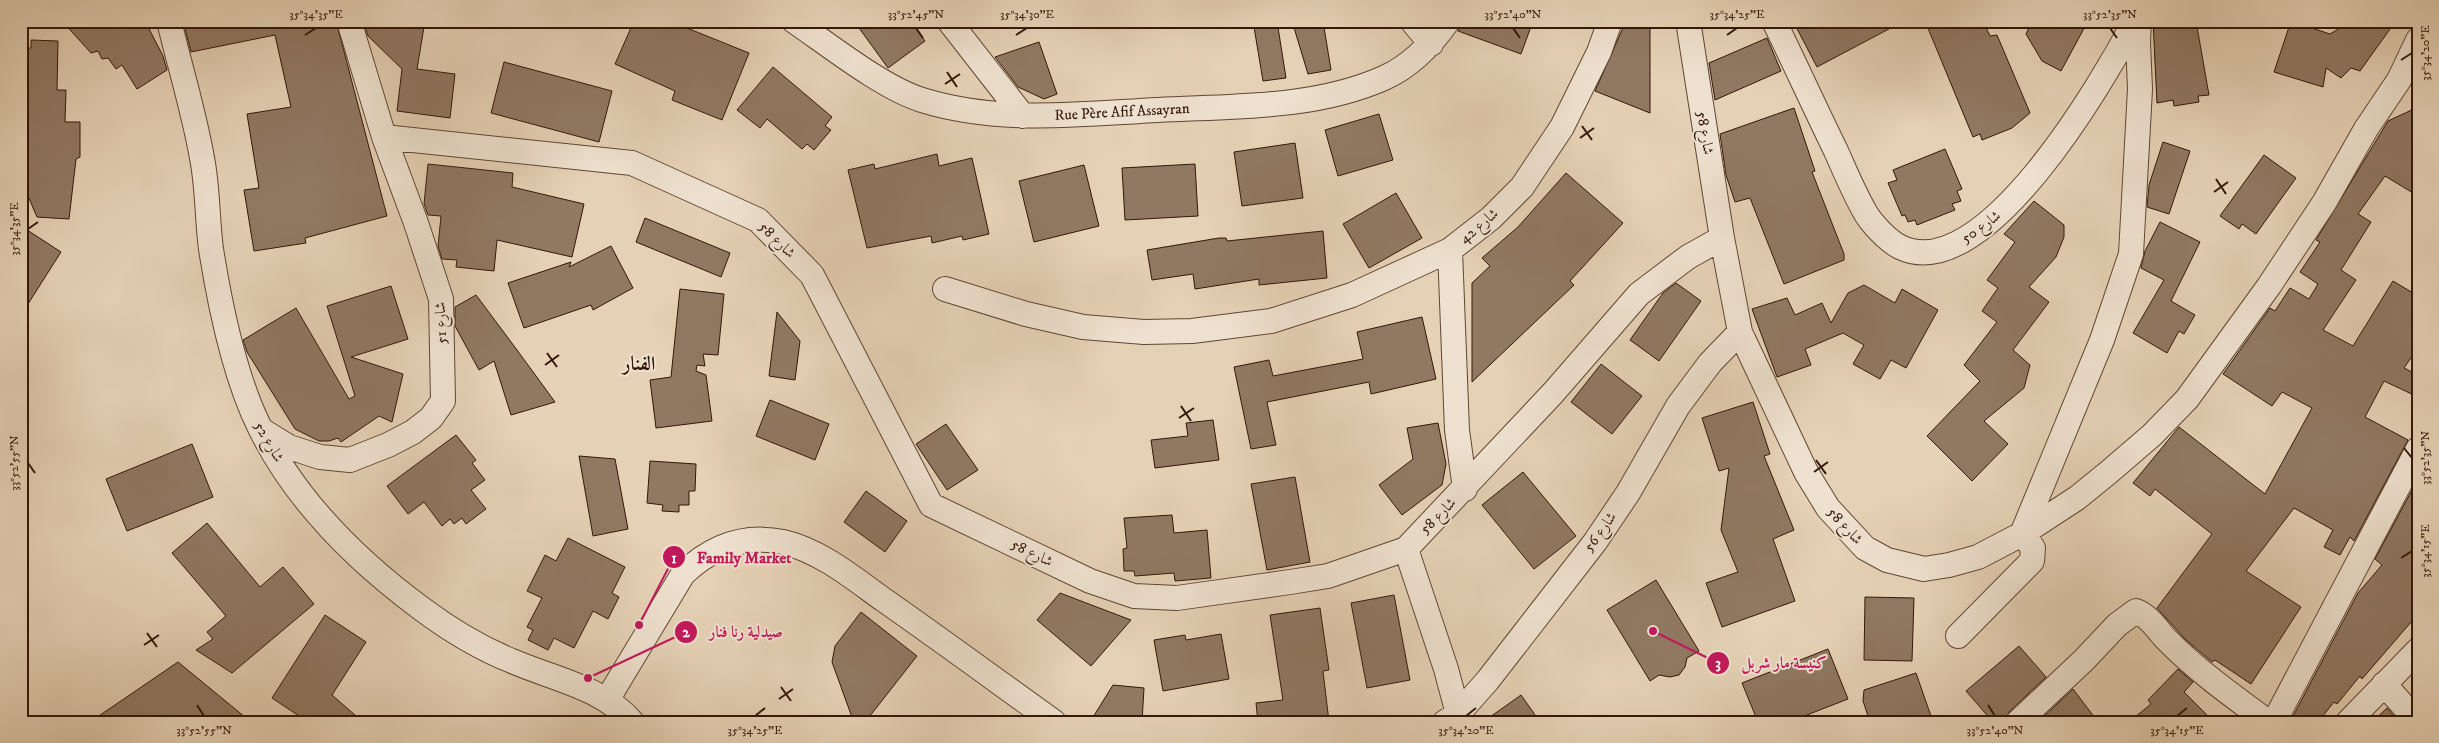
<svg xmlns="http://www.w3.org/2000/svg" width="2439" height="743" font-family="'IM FELL DW Pica',Amiri,serif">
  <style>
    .building { fill: #907862; stroke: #331708 }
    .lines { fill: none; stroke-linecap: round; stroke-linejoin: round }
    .minor-casing { stroke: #604633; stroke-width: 26 }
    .minor { stroke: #eee1cf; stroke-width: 24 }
    .ticks { fill: none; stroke: #331708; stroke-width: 2 }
    .labels { text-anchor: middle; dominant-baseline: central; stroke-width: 4; stroke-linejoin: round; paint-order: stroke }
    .street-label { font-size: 15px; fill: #331708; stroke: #eee1cf }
    .district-label { font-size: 20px; font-weight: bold; fill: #331708; stroke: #eee1cf }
    .leader { fill: none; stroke: #c2185b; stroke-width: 2 }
    .callout-dot { fill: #c2185b; stroke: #eee1cf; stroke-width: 2 }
    .mark-label { font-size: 15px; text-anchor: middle; font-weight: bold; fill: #fff }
    .callout-label { font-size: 16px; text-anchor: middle; font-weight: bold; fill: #c2185b; stroke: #eee1cf; stroke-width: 4; stroke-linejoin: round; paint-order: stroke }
    .neatline { fill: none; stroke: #331708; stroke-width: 2 }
    .ticks-label { font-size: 12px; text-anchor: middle; fill: #331708 }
  </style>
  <rect width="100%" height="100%" fill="#e5d1b5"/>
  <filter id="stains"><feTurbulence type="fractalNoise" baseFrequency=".004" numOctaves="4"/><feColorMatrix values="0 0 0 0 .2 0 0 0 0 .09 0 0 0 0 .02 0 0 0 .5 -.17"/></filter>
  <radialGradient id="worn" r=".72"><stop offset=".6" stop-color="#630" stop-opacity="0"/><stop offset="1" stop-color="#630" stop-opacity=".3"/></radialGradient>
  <path class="building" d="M62,21H145L163,56L167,70L137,89L122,65L116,69L108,58L102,59L98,51L91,53Z
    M183,21H336L387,216L305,238L306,243L254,251L244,190L259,188L247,114L291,107L275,35L191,52Z
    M363,21H425L417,69L455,74L450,118L397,111L402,69L368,36Z
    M634,21H677L688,26L687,28L749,53L722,120L672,100L675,91L615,64Z
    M854,21H910L925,41L888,68Z
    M1253,21H1277L1286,78L1263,81Z
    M1292,21H1323L1331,70L1308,74Z
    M1462,21H1533L1521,54L1458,31Z
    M1626,21H1650V113L1595,91Z
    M1793,21H1904L1817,67Z
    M1925,21H1983L1990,36L1997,35L2030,113L2012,128L1982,140L1980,134L1973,137Z
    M2032,21H2088L2061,71L2042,61L2026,34Z
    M2153,21H2196L2209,95L2198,96L2199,102L2174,106L2173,100L2157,103Z
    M2291,21L2330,34L2350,22H2395L2360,71L2351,68L2341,78L2326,68L2323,87L2274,72Z
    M1767,38L1781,71L1715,100L1709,63Z
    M31,40L58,41L57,90H66L65,122H80V157L76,159L69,219L37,217L28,196L21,191V48H31Z
    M1039,42L1057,94L1044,99L1018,87L995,57Z
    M504,62L612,91L599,142L491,113Z
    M773,67L832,117L825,126L831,130L814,150L807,144L802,149L767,119L760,128L737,110Z
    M2418,107V196L2385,176L2358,214L2371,222L2341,270L2356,280L2323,330L2353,346L2393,281L2418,296V347L2404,368L2418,375V397L2384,381L2365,417L2408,440L2354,541L2350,537L2340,555L2324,547L2333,530L2294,508L2246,571L2301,607L2251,684L2215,660L2212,662L2185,639L2157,608L2212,534L2155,489L2150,496L2133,483L2179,427L2265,494L2312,408L2282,392L2272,406L2223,374L2270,308L2275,311L2290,288L2309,299L2318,284L2300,272L2320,242L2316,240L2388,121Z
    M1794,108L1815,171L1812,172L1844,254V260L1784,284L1750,198L1735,202L1726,175L1720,134Z
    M1379,114L1393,160L1338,176L1325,130Z
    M2163,142L2190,151L2169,214L2147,207L2149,185Z
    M1295,143L1303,198L1242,206L1234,152Z
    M1945,149L1962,189L1957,191L1961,201L1952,204L1955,210L1917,225L1915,220L1908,222L1905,215L1902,216L1888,183L1897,180L1893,170Z
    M937,154L939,166L972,158L989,234L963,240L962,236L932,243L931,236L867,248L848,170L874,164L875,169Z
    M2264,155L2296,178L2256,234L2242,224L2239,229L2220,216Z
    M428,164L513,173L512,187L584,204L572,257L497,240L494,271L456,267L457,260L442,259L438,246L441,216L428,215L424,204Z
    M1195,164L1198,216L1125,220L1122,168Z
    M1084,165L1099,226L1034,242L1019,181Z
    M1566,173L1623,223L1570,281L1574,285L1472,382V283L1490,266L1482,258L1518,227Z
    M1396,193L1422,238L1369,268L1343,224Z
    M2034,201L2064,225V237L2056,257L2029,287L2049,302L2013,350L2030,365L2024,388L1984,421L2008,444L1972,481L1927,436L1980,381L1964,365L1997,322L1982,311L1998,288L1987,280L2015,242L2004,234Z
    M645,218L730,253L721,277L636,242Z
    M2160,222L2200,242L2171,301L2195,315L2184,334L2179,331L2167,353L2133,333L2164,280L2141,268L2145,251Z
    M21,226L61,252L21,315Z
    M1323,231L1327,278L1259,285V279L1195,289L1193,274L1152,280L1147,250L1219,238H1226L1227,241Z
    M611,246L633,288L593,310L591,305L524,328L508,283L571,262L569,267Z
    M1676,283L1701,301L1659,361L1630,340L1663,293Z
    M1864,285L1895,303L1902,289L1938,310L1906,368L1891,360L1880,379L1853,364L1864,345L1843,333L1805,349L1811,365L1777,377L1752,309L1787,298L1795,315L1822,303L1831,323L1848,293Z
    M391,286L408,339L351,357L403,374L392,422L379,416L341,442L338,438L329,441H319L295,429L247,352L243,340L296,308L349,399L355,396L327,306Z
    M680,289L724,294L718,355L703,354L705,366L697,365L696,371L706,375L712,421L656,428L650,380L671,377Z
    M476,295L517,350L555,402L511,415L494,361L479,370L455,326V307Z
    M777,312L800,341L795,380L769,376Z
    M1422,317L1436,379L1371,394L1369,382L1267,402L1276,445L1251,449L1234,367L1269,360L1273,376L1363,359L1357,332Z
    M1601,364L1642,396L1612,434L1571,402Z
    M770,400L829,424L815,460L756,436Z
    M1753,402L1770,454L1764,456L1794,530L1773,539L1795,601L1722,627L1706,583L1738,572L1721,530L1729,468L1719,471L1702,418Z
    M1213,420L1219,460L1155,468L1151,440L1188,436L1186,423Z
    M1438,423L1446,464L1442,485L1402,515L1379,485L1413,459L1407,428Z
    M946,424L978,470L947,490L916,444Z
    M456,435L476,460L472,463L485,480L471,490L486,509L466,524L462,518L454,524L450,519L442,526L424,502L408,514L387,486Z
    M192,444L213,497L127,531L106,479Z
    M579,456L615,459L628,529L593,536Z
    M650,461L696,464L695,491H689V505H679V512L662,511L663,505L647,503Z
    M1523,472L1576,536L1534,569L1482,505Z
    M1295,477L1310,562L1267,570L1251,484Z
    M2418,479V614L2362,679L2360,676L2337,704L2334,702L2318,722H2290L2358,593L2382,565L2375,559Z
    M866,491L907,521L885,552L844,522Z
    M1172,515L1174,533L1207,530L1211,578L1175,581L1174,573L1135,576L1134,571H1124L1123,549L1127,548L1124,518Z
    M207,523L260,587L283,567L314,604L232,673L196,650L213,639L207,632L226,616L172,553Z
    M568,538L625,567L612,593L619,597L608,619L593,611L574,648L554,638L548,650L528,640L533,630L527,627L542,598L527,591L545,555L556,561Z
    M1656,580L1699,651L1687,658L1685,667L1679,675L1670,677L1659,675L1650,681L1607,610Z
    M1060,593L1131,620L1091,666L1037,620Z
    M1394,595L1410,680L1367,688L1351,603Z
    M1865,597L1914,598L1912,661L1864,660Z
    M1320,608L1329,670L1323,671L1329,722H1258L1256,703L1283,700L1270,615Z
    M861,612L917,656L866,721L853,720L832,662L835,646Z
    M325,615L366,642L332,695L363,722H308L272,698Z
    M1221,634L1229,679L1163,691L1154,640L1185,635L1186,640Z
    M2019,646L2046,677L2009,712L2005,722H1993L1966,691Z
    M1828,649L1848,699L1789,722H1758L1742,683Z
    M178,662L251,722H90Z
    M2178,669L2193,682L2184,692L2214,722H2129L2151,704L2148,700Z
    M1916,673L1933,722H1870L1863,701L1864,690Z
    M1113,685L1144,688L1142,722H1090Z
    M2073,689L2098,722H2038Z
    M1521,695L1540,722H1483Z
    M2387,708L2399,722H2372Z"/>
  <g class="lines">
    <g class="minor-casing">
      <path id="minor" d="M169,21C180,67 194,112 202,158C208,188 207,219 211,249C220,306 234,376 260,428C296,501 357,561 422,609C450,630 480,648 512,661C553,679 602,687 632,722
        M794,21C829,45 883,88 922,100C999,124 1079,114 1158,110C1233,106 1314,109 1384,78C1411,66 1431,45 1448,21
        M949,21L1023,116
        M1412,21L1431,44
        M1774,21C1795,64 1815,108 1836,151C1845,171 1854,193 1865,212C1871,223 1888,241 1900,247C1984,288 2103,81 2135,21
        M1689,27L1722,238L1740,332L1806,472L1828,508L1865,548L1887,560L1924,569L1949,565L1978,557L2022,534L2077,498L2109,472L2152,435L2187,399L2269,286L2324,203L2366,129L2399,80L2418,40
        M384,137L632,163L758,220L812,275L931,505L1090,581L1134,596L1177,598L1290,582L1328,576L1406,549L1553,393L1639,294L1688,257L1722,238
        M1450,250L1457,430L1465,489
        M945,289L1026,314L1083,327L1144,332L1192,331L1271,321L1352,295L1450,250L1491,218L1522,187L1562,127L1599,52L1610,21
        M263,431L289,447L320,457L350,460L388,445L413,432L431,418L443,401L441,299L416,223L384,137L349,21
        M2022,534L2102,340L2131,254L2140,89L2138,42L2139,21
        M1406,549L1446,669L1458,714V722
        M1958,636L2032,561L2033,548L2022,534
        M2384,684L2418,722
        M607,700L683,574C711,547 744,534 783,542C821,551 853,578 884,600C941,640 997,681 1054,722
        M1445,722L1458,714L1488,680L1595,542L1628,493L1678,406L1710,363L1740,332
        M2018,722L2084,660L2117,625L2136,611C2147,615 2157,628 2164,637C2195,669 2231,695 2268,722
        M2274,722L2418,449
        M2348,722L2418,650"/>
    </g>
    <use href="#minor" class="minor"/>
  </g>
  <path class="ticks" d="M916,28L923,38M1513,28L1520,38M2110,28L2117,38M305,35L316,28M1016,35L1027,28M1727,35L1737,28M2401,60L2412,53M947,72L957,87M945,84L960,74M1582,126L1592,140M1580,138L1594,128M2216,179L2226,194M2214,192L2228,182M28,229L38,222M547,353L557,367M545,365L559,355M1181,406L1191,421M1179,418L1194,408M2404,448L2412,458M1816,460L1826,474M28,463L35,473M1814,472L1828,462M2401,558L2412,551M147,633L157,647M144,645L159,635M781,687L791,701M779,699L793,689M197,705L204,716M1988,705L1995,716M755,716L765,708M1466,716L1476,708M2177,716L2187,708"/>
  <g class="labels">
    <g class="street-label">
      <text transform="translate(1122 112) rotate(-3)">Rue Père Afif Assayran</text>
      <text transform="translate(1705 133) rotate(81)">شارع 58</text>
      <text transform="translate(1479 226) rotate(-40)">شارع 42</text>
      <text transform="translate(1981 227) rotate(-36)">شارع 50</text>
      <text transform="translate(777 240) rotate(45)">شارع 58</text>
      <text transform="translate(441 323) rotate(-92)">شارع 51</text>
      <text transform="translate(269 442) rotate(60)">شارع 52</text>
      <text transform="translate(1438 516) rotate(-45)">شارع 58</text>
      <text transform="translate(1845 526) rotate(48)">شارع 58</text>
      <text transform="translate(1600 532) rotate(-54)">شارع 56</text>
      <text transform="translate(1032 553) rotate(26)">شارع 58</text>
    </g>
    <g class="district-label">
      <text x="639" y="364">الفنار</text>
    </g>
  </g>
  <path class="leader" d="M639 625L674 557M588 678L686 632M1653 631L1718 663"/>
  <g class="callout-dot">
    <circle cx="639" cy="625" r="5"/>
    <circle cx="588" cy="678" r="5"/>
    <circle cx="1653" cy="631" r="5"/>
    <circle cx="674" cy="557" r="12"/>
    <circle cx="686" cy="632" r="12"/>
    <circle cx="1718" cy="663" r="12"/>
  </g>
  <g class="mark-label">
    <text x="674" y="563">1</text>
    <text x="686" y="637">2</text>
    <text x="1718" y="668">3</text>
  </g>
  <g class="callout-label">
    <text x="744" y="563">Family Market</text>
    <text x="746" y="637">صيدلية رنا فنار</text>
    <text x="1784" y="668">كنيسة مار شربل</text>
  </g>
  <rect width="2439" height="743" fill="none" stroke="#e5d1b5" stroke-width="55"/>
  <rect x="28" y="28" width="2384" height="688" class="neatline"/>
  <g class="ticks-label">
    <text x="316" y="18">35°34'35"E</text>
    <text x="916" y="18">33°52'45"N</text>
    <text x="1027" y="18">35°34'30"E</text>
    <text x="1513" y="18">33°52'40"N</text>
    <text x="1737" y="18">35°34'25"E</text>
    <text x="2110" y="18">33°52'35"N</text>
    <text transform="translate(2425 53) rotate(-90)" y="4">35°34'20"E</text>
    <text transform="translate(14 229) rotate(-90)" y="4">35°34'35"E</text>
    <text transform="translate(2425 458) rotate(-90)" y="4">33°52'35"N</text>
    <text transform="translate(14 463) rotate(-90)" y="4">33°52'55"N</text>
    <text transform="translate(2425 551) rotate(-90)" y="4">35°34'15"E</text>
    <text x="204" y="734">33°52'55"N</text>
    <text x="755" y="734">35°34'25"E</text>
    <text x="1466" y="734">35°34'20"E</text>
    <text x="1995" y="734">33°52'40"N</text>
    <text x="2177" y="734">35°34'15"E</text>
  </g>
  <rect width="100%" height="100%" filter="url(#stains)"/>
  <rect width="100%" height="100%" fill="url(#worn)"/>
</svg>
